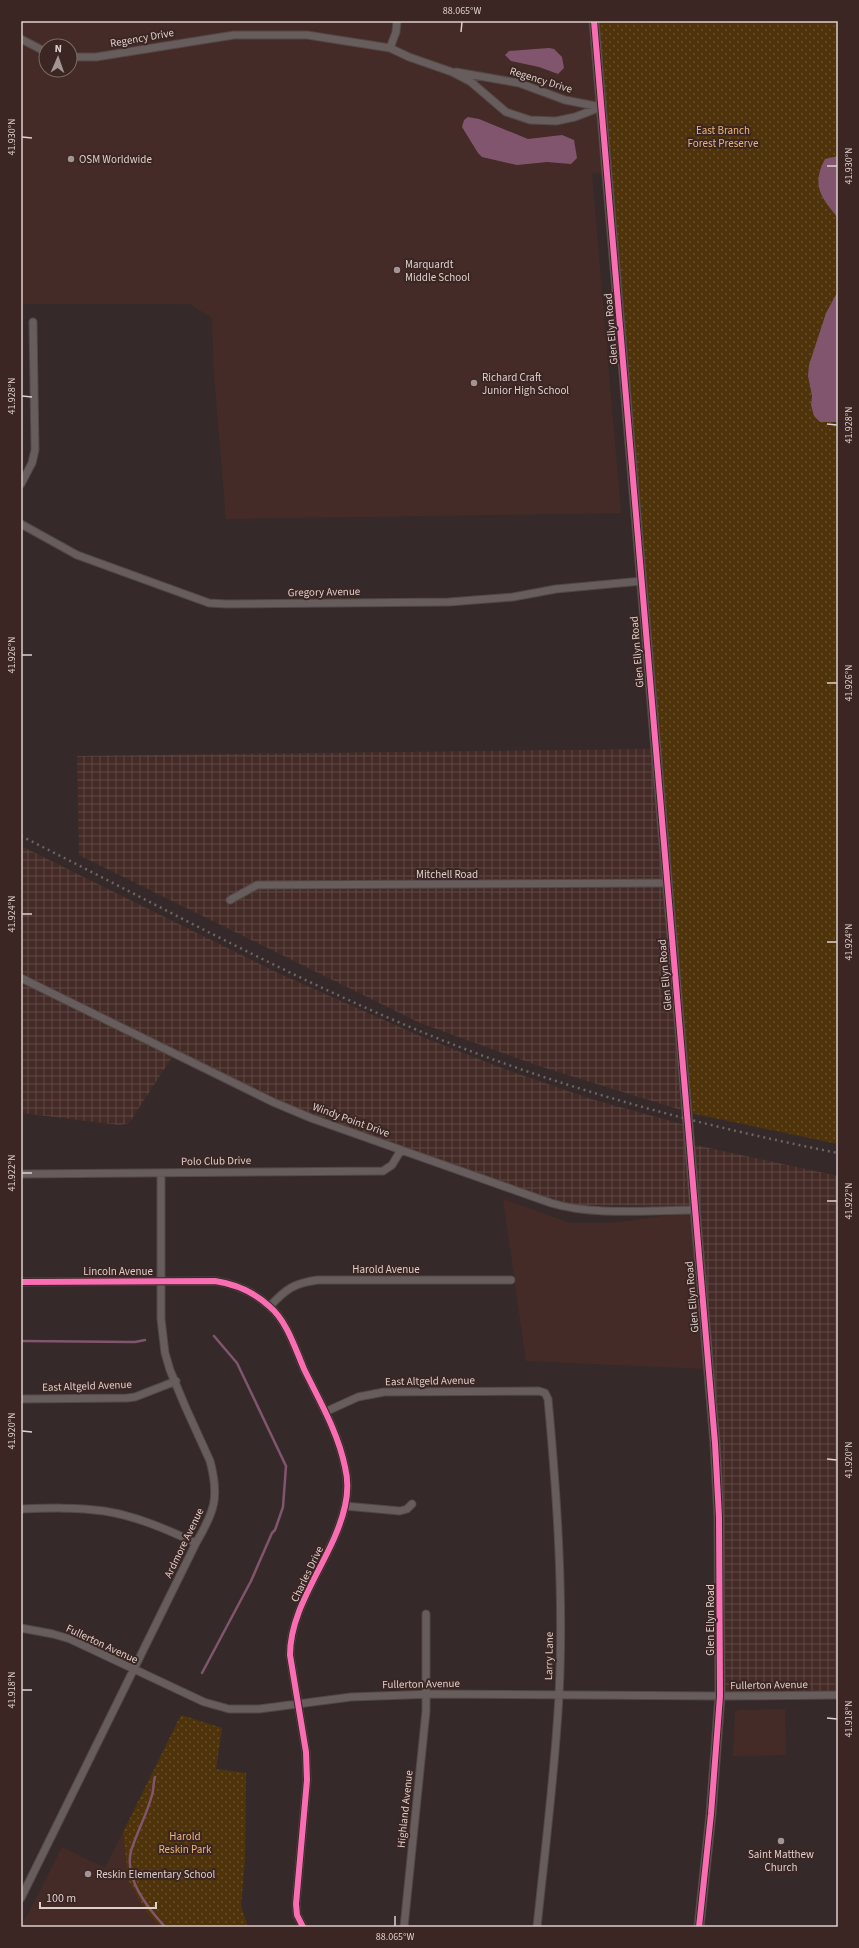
<svg xmlns="http://www.w3.org/2000/svg" width="859" height="1948" font-family="'Source Sans 3',sans-serif">
  <style>
    .built { fill: #452b27; fill-rule: evenodd }
    .industrial { fill: url(#industrial-grid) }
    .grass { fill: url(#grass-dots) }
    .water { fill: #81556e }
    .lines { fill: none; stroke-linecap: round; stroke-linejoin: round }
    .stream { stroke: #81556e; stroke-width: 2.5 }
    .minor-casing { stroke: #524847; stroke-width: 9 }
    .tertiary-casing { stroke: #524847; stroke-width: 11 }
    .minor { stroke: #665d5c; stroke-width: 7 }
    .tertiary { stroke: #665d5c; stroke-width: 9 }
    .rail { stroke: #6c6463; stroke-width: 2.5; stroke-dasharray: 2 4; stroke-linecap: butt }
    .cycleway-casing { stroke: #3b2623; stroke-width: 8 }
    .cycleway { stroke: #f96db3; stroke-width: 6 }
    .ticks { fill: none; stroke: #ddcfcd; stroke-width: 1.5 }
    .poi-dot { fill: #a29594; stroke: #3b2623; stroke-width: 1.5 }
    .labels { text-anchor: middle; dominant-baseline: central; stroke-width: 4; stroke-linejoin: round; paint-order: stroke }
    .street-label { font-size: 11px; fill: #ddcfcd; stroke: #3b2623 }
    .park-label { font-size: 11px; fill: #ebb574; stroke: #3b2623 }
    .poi-label { font-size: 11px; fill: #ddcfcd; stroke: #3b2623; text-anchor: start }
    .neatline { fill: none; stroke: #ddcfcd; stroke-width: 1.5 }
    .ticks-label { font-size: 10px; text-anchor: middle; fill: #ddcfcd }
  </style>
  <defs>
    <pattern id="industrial-grid" width="8" height="8" patternUnits="userSpaceOnUse"><rect width="8" height="8" fill="#452b27"/><path d="M0 4h8M4 0v8" fill="none" stroke="#5f4945"/></pattern>
    <pattern id="grass-dots" width="8" height="8" patternUnits="userSpaceOnUse"><rect width="8" height="8" fill="#4e330b"/><path d="M2 2h.1M6 6h.1" fill="none" stroke="#67502d" stroke-width="1.8" stroke-linecap="round"/></pattern>
  </defs>
  <rect width="100%" height="100%" fill="#352a29"/>
  <path class="built" d="M21,21H591L603,173L592,174L621,513L226,519L214,375L212,318L190,304H21ZM46,46H70V70H46Z
    M503,1199L570,1223H612L692,1212L706,1369L526,1361Z
    M785,1709L786,1755L733,1756L735,1713L738,1710Z
    M123,1832L128,1880L147,1913L160,1927H21V1924L28,1914L62,1847L105,1868Z"/>
  <path class="industrial" d="M652,749L681,1110L542,1067L420,1023L79,855L77,756Z
    M21,846L280,974L420,1036L499,1067L591,1099L685,1125L691,1206L568,1205L313,1116L176,1051L129,1123L120,1125L21,1113Z
    M695,1145L838,1176V1691L724,1692L707,1303Z"/>
  <path class="grass" d="M597,21H838V1144L690,1113Z
    M181,1715L222,1728L216,1769L246,1773L245,1860L241,1906L248,1927H160L147,1913L128,1880L123,1832Z"/>
  <path class="water" d="M549,48L554,49L562,57L564,68L558,74L539,67L511,61L505,55L509,51Z
    M468,117L479,119L528,139L562,135L574,140L577,158L571,164L547,162L517,165L482,157L478,153L462,127L464,120Z
    M838,156V218C821,197 811,186 825,159Z
    M838,291V422H820L814,416L811,405L812,396L808,376L809,365L826,313Z"/>
  <g class="lines">
    <path class="stream" d="M21,1341L135,1342L145,1340
      M202,1673L251,1581L272,1533L275,1530L283,1507L286,1466L237,1363L214,1336
      M155,1777C153,1783 154,1790 152,1795C147,1814 137,1832 131,1851C124,1879 148,1908 165,1927"/>
    <g class="minor-casing">
      <path id="minor" d="M21,39L46,52
        M390,48L396,32L397,21
        M70,57H96L234,35H307L390,48L409,57L452,72L471,82L506,112L530,120L556,121L575,117L601,107
        M456,72L519,83L565,100L601,107
        M21,484L32,463L35,450L33,322
        M21,524L77,555L209,603L227,604L449,602L513,597L556,589L642,581
        M230,900L257,885L667,883
        M21,978L273,1102L311,1118L551,1203C593,1216 650,1210 695,1210
        M21,1174L383,1171L392,1165L401,1150
        M21,1282L215,1281C235,1284 254,1292 269,1306C287,1321 295,1348 304,1369C319,1400 338,1432 345,1467C348,1479 348,1493 345,1506C334,1557 290,1603 290,1655L306,1752L307,1780L296,1904L297,1915L303,1927
        M270,1306C286,1289 294,1283 318,1280H511
        M21,1399L127,1398L135,1397L176,1381
        M325,1412L358,1397L384,1392L539,1391L545,1393L548,1399C557,1497 564,1596 559,1695C555,1772 545,1850 537,1927
        M345,1506L400,1511L407,1509L412,1504
        M21,1509C49,1508 76,1507 104,1511C136,1516 166,1529 196,1543
        M21,1628L53,1634L70,1639L204,1702L229,1709H259L351,1697L434,1694L720,1696L838,1695
        M21,1898L196,1543C214,1512 220,1498 210,1461L185,1406L170,1370L165,1353L161,1319V1173
        M404,1927L426,1711V1614"/>
    </g>
    <g class="tertiary-casing">
      <path id="tertiary" d="M594,21L715,1443L719,1517L720,1696L711,1814L699,1927"/>
    </g>
    <use href="#minor" class="minor"/>
    <use href="#tertiary" class="tertiary"/>
    <path class="rail" d="M21,836C150,901 277,971 410,1027C548,1085 692,1124 838,1153"/>
    <g class="cycleway-casing">
      <path id="cycleway" d="M594,21L715,1443L719,1517L720,1696L711,1814L699,1927
        M21,1282L215,1281C235,1284 254,1292 269,1306C287,1321 295,1348 304,1369C319,1400 338,1432 345,1467C348,1479 348,1493 345,1506C334,1557 290,1603 290,1655L306,1752L307,1780L296,1904L297,1915L303,1927"/>
    </g>
    <use href="#cycleway" class="cycleway"/>
  </g>
  <path class="ticks" d="M461,32L462,22M22,137L32,138M827,166H837M22,396L32,397M827,424L837,425M22,655H32M827,683H837M22,914H32M827,942H837M22,1173H32M827,1201H837M22,1431L32,1432M827,1459L837,1460M22,1690H32M827,1718L837,1719M395,1926V1916"/>
  <g class="poi-dot">
    <circle cx="71" cy="159" r="4"/>
    <circle cx="397" cy="270" r="4"/>
    <circle cx="474" cy="383" r="4"/>
    <circle cx="781" cy="1841" r="4"/>
    <circle cx="88" cy="1874" r="4"/>
  </g>
  <g class="labels">
    <g class="street-label">
      <text transform="translate(142 38) rotate(-10)">Regency Drive</text>
      <text transform="translate(541 80) rotate(17)">Regency Drive</text>
      <text transform="translate(611 329) rotate(-95)">Glen Ellyn Road</text>
      <text transform="translate(324 592) rotate(-1)">Gregory Avenue</text>
      <text transform="translate(637 652) rotate(-95)">Glen Ellyn Road</text>
      <text x="447" y="874">Mitchell Road</text>
      <text transform="translate(665 975) rotate(-95)">Glen Ellyn Road</text>
      <text transform="translate(351 1120) rotate(20)">Windy Point Drive</text>
      <text transform="translate(216 1161) rotate(-1)">Polo Club Drive</text>
      <text x="386" y="1269">Harold Avenue</text>
      <text x="118" y="1271">Lincoln Avenue</text>
      <text transform="translate(692 1297) rotate(-95)">Glen Ellyn Road</text>
      <text transform="translate(430 1381) rotate(-1)">East Altgeld Avenue</text>
      <text transform="translate(87 1386) rotate(-2)">East Altgeld Avenue</text>
      <text transform="translate(184 1543) rotate(-64)">Ardmore Avenue</text>
      <text transform="translate(307 1574) rotate(-64)">Charles Drive</text>
      <text transform="translate(710 1620) rotate(-90)">Glen Ellyn Road</text>
      <text transform="translate(102 1644) rotate(25)">Fullerton Avenue</text>
      <text transform="translate(549 1656) rotate(-89)">Larry Lane</text>
      <text transform="translate(421 1684) rotate(-1)">Fullerton Avenue</text>
      <text transform="translate(769 1685) rotate(-1)">Fullerton Avenue</text>
      <text transform="translate(405 1809) rotate(-84)">Highland Avenue</text>
    </g>
    <g class="park-label">
      <text x="723" y="130">East Branch<tspan x="723" dy="13">Forest Preserve</tspan></text>
      <text x="185" y="1836">Harold<tspan x="185" dy="13">Reskin Park</tspan></text>
    </g>
    <g class="poi-label">
      <text x="79" y="159">OSM Worldwide</text>
      <text x="405" y="264">Marquardt<tspan x="405" dy="13">Middle School</tspan></text>
      <text x="482" y="377">Richard Craft<tspan x="482" dy="13">Junior High School</tspan></text>
      <text x="781" y="1854" text-anchor="middle">Saint Matthew<tspan x="781" dy="13">Church</tspan></text>
      <text x="96" y="1874">Reskin Elementary School</text>
    </g>
  </g>
  <rect width="859" height="1948" fill="none" stroke="#3b2623" stroke-width="44"/>
  <g transform="translate(58 58) rotate(2)"><circle r="19" fill="#3b2623" stroke="#7c6a67"/>
  <path d="M0-3L7 15L0 10L-7 15Z" fill="#a29594"/>
  <text y="-6" font-size="11" font-weight="bold" text-anchor="middle" fill="#ddcfcd">N</text>
  </g>
  <path d="M40 1902v6h116v-6" fill="none" stroke="#ddcfcd" stroke-width="2"/>
  <text x="46" y="1902" font-size="12" fill="#ddcfcd" stroke="#3b2623" stroke-width="3" paint-order="stroke">100 m</text>
  <rect x="22" y="22" width="815" height="1904" class="neatline"/>
  <g class="ticks-label">
    <text x="462" y="14">88.065°W</text>
    <text transform="translate(11 137) rotate(-90)" y="4">41.930°N</text>
    <text transform="translate(848 166) rotate(-90)" y="4">41.930°N</text>
    <text transform="translate(11 396) rotate(-90)" y="4">41.928°N</text>
    <text transform="translate(848 425) rotate(-90)" y="4">41.928°N</text>
    <text transform="translate(11 655) rotate(-90)" y="4">41.926°N</text>
    <text transform="translate(848 683) rotate(-90)" y="4">41.926°N</text>
    <text transform="translate(11 914) rotate(-90)" y="4">41.924°N</text>
    <text transform="translate(848 942) rotate(-90)" y="4">41.924°N</text>
    <text transform="translate(11 1173) rotate(-90)" y="4">41.922°N</text>
    <text transform="translate(848 1201) rotate(-90)" y="4">41.922°N</text>
    <text transform="translate(11 1431) rotate(-90)" y="4">41.920°N</text>
    <text transform="translate(848 1460) rotate(-90)" y="4">41.920°N</text>
    <text transform="translate(11 1690) rotate(-90)" y="4">41.918°N</text>
    <text transform="translate(848 1719) rotate(-90)" y="4">41.918°N</text>
    <text x="395" y="1940">88.065°W</text>
  </g>
</svg>
